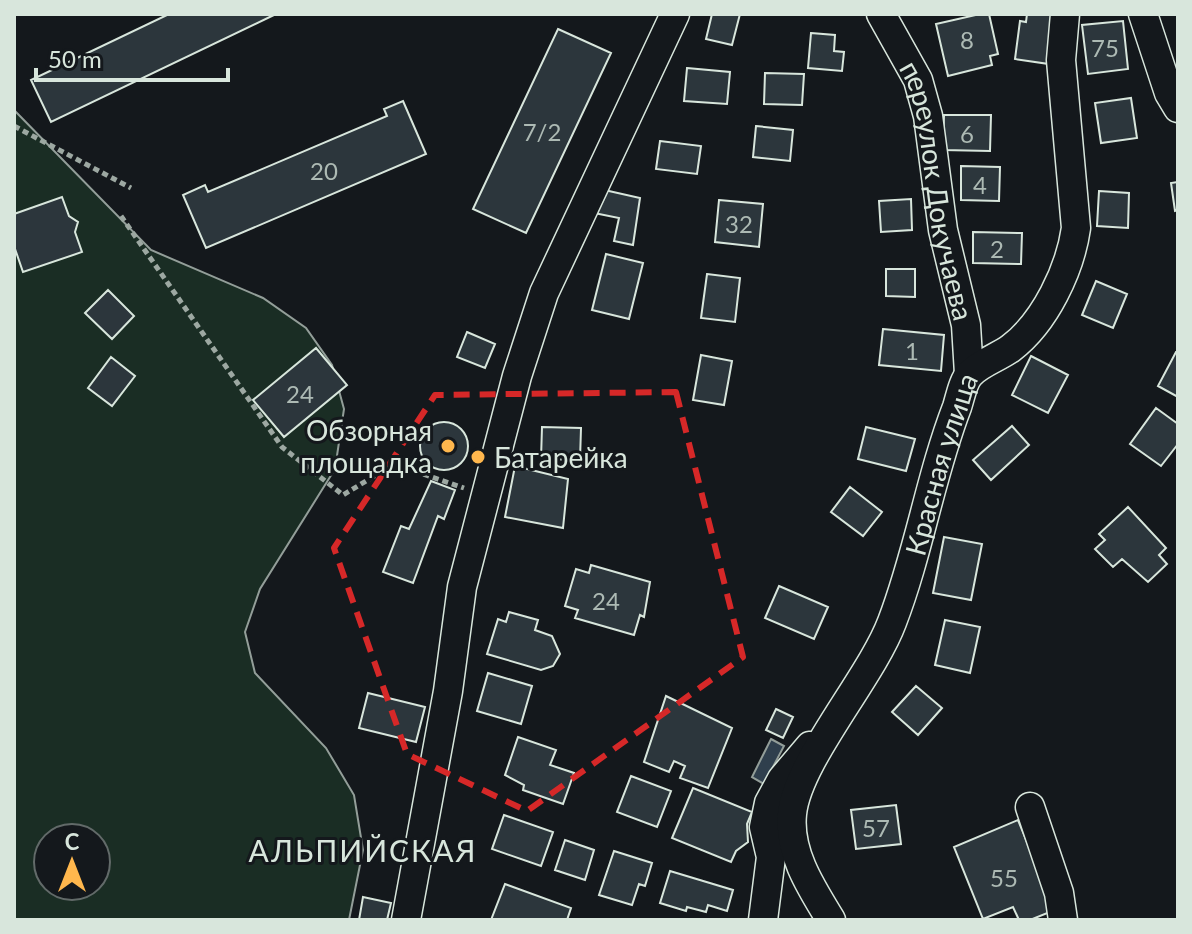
<svg xmlns="http://www.w3.org/2000/svg" width="1192" height="934" font-family="Lato,sans-serif">
  <style>
    .green { fill: #1a2d24; stroke: #939e99; stroke-width: 2; fill-rule: evenodd }
    .water { fill: #2f3f4d; stroke: #939e99; stroke-width: 2 }
    .building { fill: #2c363c; stroke: #d8e6dc; stroke-width: 2 }
    .lines { fill: none; stroke-linecap: round; stroke-linejoin: round }
    .minor-casing { stroke: #d8e6dc; stroke-width: 31 }
    .path { stroke: #9da8a2; stroke-width: 5; stroke-dasharray: 6 4; stroke-linecap: butt }
    .minor { stroke: #14181c; stroke-width: 28 }
    .marked { fill: none; stroke: #d62828; stroke-width: 6; stroke-dasharray: 16 10; stroke-linejoin: round }
    .poi-dot { fill: #ffb74d; stroke: #14181c; stroke-width: 3 }
    .labels { text-anchor: middle; dominant-baseline: central; stroke-width: 6; stroke-linejoin: round; paint-order: stroke }
    .number-label { font-size: 24px; fill: #adbab4 }
    .street-label { font-size: 28px; fill: #d8e6dc; stroke: #14181c }
    .poi-label { font-size: 28px; fill: #d8e6dc; stroke: #14181c; text-anchor: end }
    .neighbourhood-label { font-size: 30px; letter-spacing: 2px; fill: #d8e6dc; stroke: #14181c }
  </style>
  <rect width="100%" height="100%" fill="#14181c"/>
  <path class="green" d="M14,110L151,250L263,298L306,328L332,365L344,409L335,469L260,589L245,632L255,673L326,748L354,795L363,850L349,920H14ZM48,838H96V886H48Z"/>
  <path class="water" d="M771,739L784,746L764,784L752,777Z"/>
  <path class="building" d="M169,14H276L51,122L31,80Z
    M712,14H740L732,45L706,39Z
    M980,14H989L998,54L990,56L992,65L948,76L936,24Z
    M1027,14H1056L1049,64L1015,59L1020,21L1026,22Z
    M1123,21L1128,69L1088,74L1082,25Z
    M558,29L611,53L526,233L473,209Z
    M811,33L835,35L834,51L844,52L842,71L808,68Z
    M687,68L730,72L727,104L684,101Z
    M765,73L804,74L802,105L764,104Z
    M1131,98L1137,138L1101,143L1095,103Z
    M403,101L426,154L206,248L183,195L205,185L208,192L387,116L384,109Z
    M944,115H991L990,151L943,150Z
    M756,126L793,130L790,161L753,157Z
    M660,141L701,146L697,174L656,169Z
    M961,166L1000,167L999,201L961,200Z
    M1178,182V210L1175,211L1171,183Z
    M600,189L640,198L633,245L614,241L619,218L594,213Z
    M1099,191L1129,193L1128,228L1097,226Z
    M62,197L69,216L78,222L75,232L82,252L23,272L14,246V214Z
    M911,199L912,230L881,232L879,201Z
    M719,200L763,204L759,247L715,242Z
    M973,232L1022,233L1021,264L973,263Z
    M606,254L643,263L629,319L592,310Z
    M886,269H915V297L886,296Z
    M707,274L740,278L735,322L701,318Z
    M1096,281L1127,294L1113,328L1082,315Z
    M108,290L134,316L112,339L85,313Z
    M883,329L944,335L941,371L879,365Z
    M467,332L495,344L485,368L457,357Z
    M316,348L347,385L284,437L253,400Z
    M1176,352H1178V397L1158,386Z
    M701,355L732,361L724,405L693,400Z
    M1031,356L1068,375L1048,413L1012,395Z
    M111,357L135,376L112,406L88,388Z
    M1156,408L1178,424V444L1161,466L1130,444Z
    M420 446a24 24 0 1 1 48 0a24 24 0 1 1-48 0Z
    M1012,426L1029,445L991,480L973,460Z
    M542,427L581,428L580,460L541,459Z
    M866,427L915,439L906,471L858,459Z
    M515,466L568,479L563,528L505,517Z
    M431,481L455,490L444,519L438,516L413,583L383,572L401,526L409,529Z
    M850,487L882,512L863,536L831,512Z
    M1128,507L1166,548L1159,555L1167,564L1148,582L1122,559L1113,567L1095,549L1105,540L1099,534Z
    M944,537L982,544L971,600L933,593Z
    M591,565L650,582L644,617L640,615L634,635L575,618L578,610L565,606L576,569L589,573Z
    M779,586L828,607L814,639L765,618Z
    M509,612L538,620L535,630L552,636L560,654L553,666L541,670L487,654L498,619L506,622Z
    M945,620L980,627L970,673L935,665Z
    M488,673L532,686L521,724L477,711Z
    M916,686L942,708L918,735L892,712Z
    M368,693L425,707L416,742L359,728Z
    M666,696L732,728L708,788L680,778L685,766L674,761L669,772L644,762Z
    M776,709L793,717L783,738L766,730Z
    M518,737L556,750L550,765L574,773L563,804L523,790L524,785L505,775Z
    M631,776L671,791L657,827L617,812Z
    M693,788L752,812L747,824L748,842L736,851L731,862L672,838Z
    M896,805L901,844L856,849L851,810Z
    M504,815L553,832L541,866L492,849Z
    M1018,820L1055,910L1030,920H1019L1013,907L983,919L954,847Z
    M565,840L594,850L585,880L555,870Z
    M614,851L652,863L645,886L639,884L632,905L599,895Z
    M670,871L733,890L727,911L708,905L706,912L687,907L686,911L660,903Z
    M505,884L571,908L567,920H491Z
    M363,897L391,903L387,920H359Z"/>
  <g class="lines">
    <g class="minor-casing">
      <g id="minor">
        <path id="s1" d="M881,14L918,80L928,116L943,230L966,325L969,374"/>
        <path d="M1143,14L1169,93L1178,108"/>
        <path d="M1030,807L1059,893L1063,920"/>
        <path d="M406,920L448,691L462,587L517,376L544,293L675,14"/>
        <path d="M763,920L771,857L764,827L769,803L782,779L810,746"/>
        <path id="s2" d="M831,920C812,889 788,853 792,814C797,761 871,678 892,622C919,552 930,477 957,407C960,398 963,381 970,374C980,363 999,357 1011,348C1045,322 1070,270 1076,228L1061,60L1065,14"/>
      </g>
    </g>
    <path class="path" d="M14,126L131,188
      M121,216L282,447L343,495L394,464L464,488"/>
    <use href="#minor" class="minor"/>
  </g>
  <path class="marked" d="M676,392L743,657L527,811L407,754L334,548L435,395Z"/>
  <g class="poi-dot">
    <circle cx="448" cy="446" r="8"/>
    <circle cx="478" cy="457" r="8"/>
  </g>
  <g class="labels">
    <g class="number-label">
      <text x="967" y="39">8</text>
      <text x="1105" y="47">75</text>
      <text x="542" y="131">7/2</text>
      <text x="967" y="133">6</text>
      <text x="324" y="170">20</text>
      <text x="980" y="184">4</text>
      <text x="739" y="223">32</text>
      <text x="997" y="248">2</text>
      <text x="912" y="350">1</text>
      <text x="300" y="393">24</text>
      <text x="606" y="600">24</text>
      <text x="876" y="827">57</text>
      <text x="1004" y="877">55</text>
    </g>
    <g class="street-label">
      <text stroke="none"><textPath href="#s1" startOffset="188">переулок Докучаева</textPath></text>
      <text stroke="none"><textPath href="#s2" startOffset="498">Красная улица</textPath></text>
    </g>
    <g class="poi-label">
      <text x="432" y="430">Обзорная<tspan x="432" dy="32">площадка</tspan></text>
      <text x="494" y="457" text-anchor="start">Батарейка</text>
    </g>
    <g class="neighbourhood-label">
      <text x="363" y="850">АЛЬПИЙСКАЯ</text>
    </g>
  </g>
  <rect width="1192" height="934" fill="none" stroke="#d8e6dc" stroke-width="32"/>
  <g transform="translate(72 862)"><circle r="38" fill="#14181c" stroke="#626a69" stroke-width="2"/>
  <path d="M0-6L14 30L0 20L-14 30Z" fill="#ffb74d"/>
  <text y="-12" font-size="22" font-weight="bold" text-anchor="middle" fill="#d8e6dc">С</text>
  </g>
  <path d="M36 68v12h192v-12" fill="none" stroke="#d8e6dc" stroke-width="4"/>
  <text x="48" y="68" font-size="24" fill="#d8e6dc" stroke="#14181c" stroke-width="6" paint-order="stroke">50 m</text>
</svg>
